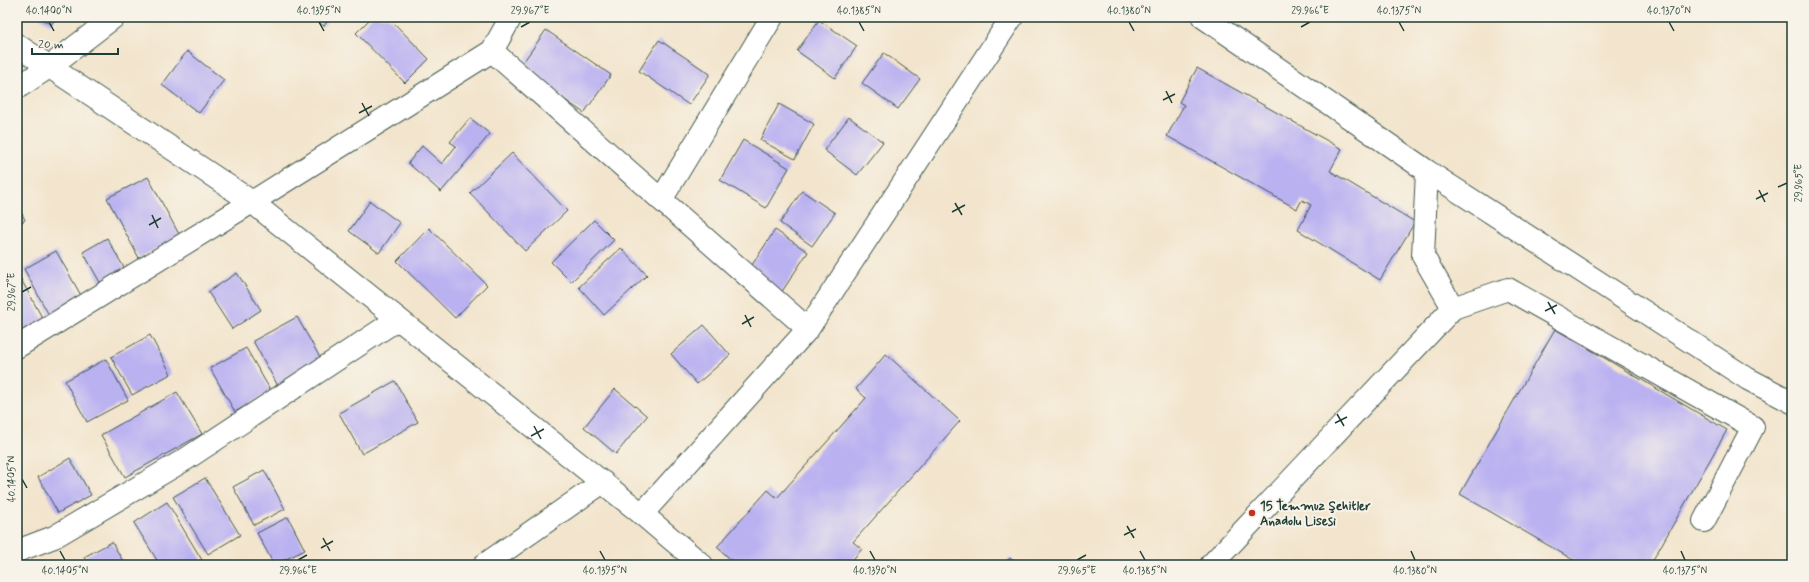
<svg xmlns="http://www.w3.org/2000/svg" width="1809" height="582" font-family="Mynerve,sans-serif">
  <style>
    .building { fill: #bab1f1 }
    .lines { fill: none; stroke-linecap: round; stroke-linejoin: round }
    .street-casing { stroke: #3f564b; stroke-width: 24 }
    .secondary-casing { stroke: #3f564b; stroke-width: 24 }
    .street { stroke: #fff; stroke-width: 22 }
    .secondary { stroke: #fff; stroke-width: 22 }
    .ticks { fill: none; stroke: #1f3d34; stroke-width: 1.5 }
    .poi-dot { fill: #c8321e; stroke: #f7f3e8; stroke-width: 1.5 }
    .labels { text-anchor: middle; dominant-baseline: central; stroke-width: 4; stroke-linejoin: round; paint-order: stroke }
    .poi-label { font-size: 13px; font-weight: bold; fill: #1f3d34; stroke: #f7f3e8; text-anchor: start }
    .neatline { fill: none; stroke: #1f3d34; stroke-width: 1.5 }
    .ticks-label { font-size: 10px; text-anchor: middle; fill: #1f3d34 }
  </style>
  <rect width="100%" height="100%" fill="#f7f3e8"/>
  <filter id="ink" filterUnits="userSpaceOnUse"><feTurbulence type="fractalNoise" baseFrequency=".025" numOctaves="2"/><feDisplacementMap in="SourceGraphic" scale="8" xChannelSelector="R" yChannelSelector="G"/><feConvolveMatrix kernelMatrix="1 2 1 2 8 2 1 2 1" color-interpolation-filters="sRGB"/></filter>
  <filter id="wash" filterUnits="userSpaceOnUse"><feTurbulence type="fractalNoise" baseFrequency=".012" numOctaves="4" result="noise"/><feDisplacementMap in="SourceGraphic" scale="16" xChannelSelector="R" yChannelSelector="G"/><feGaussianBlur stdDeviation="0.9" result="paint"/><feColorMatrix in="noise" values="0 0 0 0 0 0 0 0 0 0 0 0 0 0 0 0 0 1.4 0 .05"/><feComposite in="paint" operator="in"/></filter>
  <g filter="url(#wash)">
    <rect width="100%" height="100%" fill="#f3e5cd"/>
    <g id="blocks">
      <path class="building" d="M39,17H56L51,25Z
        M311,17H330L324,26Z
        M372,17H388L429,59L405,83L356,33Z
        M819,20L857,46L835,78L797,51Z
        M546,30L611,75L584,113L519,68Z
        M659,40L710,74L689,105L639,71Z
        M187,51L224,80L199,113L162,85Z
        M884,53L920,79L898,109L862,83Z
        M1197,68L1342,149L1330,171L1415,222L1380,280L1298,230L1311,205L1302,200L1297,209L1167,136L1184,105L1179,102Z
        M779,104L814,124L795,159L760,140Z
        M849,117L883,142L857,175L824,150Z
        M470,118L490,134L441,192L408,163L422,146L442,164L456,146L450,142Z
        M743,140L789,168L766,208L720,180Z
        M512,153L567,211L525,251L470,193Z
        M148,177L180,236L139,258L107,198Z
        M802,191L835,213L812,246L780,223Z
        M370,201L400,223L379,253L349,231Z
        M17,204L25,220L17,225Z
        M594,220L614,240L571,282L551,262Z
        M429,228L487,285L455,318L397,261Z
        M775,230L808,252L781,293L748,271Z
        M107,238L127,273L102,286L83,252Z
        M621,248L647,275L604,315L579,287Z
        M56,251L83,299L50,317L24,269Z
        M17,272L44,321L17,335Z
        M237,273L261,310L232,329L208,292Z
        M297,317L322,361L278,386L253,341Z
        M704,325L730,355L697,384L671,354Z
        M1555,329L1727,430L1650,565H1582L1460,494Z
        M150,335L171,374L132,395L111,357Z
        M246,348L271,391L235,412L210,368Z
        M886,354L960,421L853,542L862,549L848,565H737L717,547L768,490L777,498L866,398L856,389Z
        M106,359L128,400L87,422L65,381Z
        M395,381L418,422L362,454L339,413Z
        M615,389L647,416L616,454L584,427Z
        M177,392L202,434L125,477L101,435Z
        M70,458L91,495L58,513L38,477Z
        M264,470L285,509L254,525L233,487Z
        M205,478L240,535L208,554L173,497Z
        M167,502L202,560L194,565H160L134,523Z
        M288,517L305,550L274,565L257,533Z
        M112,542L125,565H88L84,557Z
        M1010,558L1018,565H1003Z"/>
    </g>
  </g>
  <g filter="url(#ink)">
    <use href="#blocks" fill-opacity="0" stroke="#3f564b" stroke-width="1"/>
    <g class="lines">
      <g class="street-casing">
        <path id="street" d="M1203,17L1427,171L1748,379L1792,402
          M492,51L808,329
          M17,88L49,67L114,17
          M661,200L772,17
          M1453,308L1508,289L1753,427L1704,521
          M17,347L252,202L492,51L511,17
          M642,514L808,329L1012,17
          M17,551L54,537L186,459L398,319
          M484,565L603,482
          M1211,565L1453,308L1423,256L1427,171"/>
      </g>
      <g class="secondary-casing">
        <path id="secondary" d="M17,45L252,202L642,514L702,565"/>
      </g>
      <use href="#street" class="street"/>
      <use href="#secondary" class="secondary"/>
    </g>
  </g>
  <path class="ticks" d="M49,22L54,31M319,22L324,31M859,22L864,31M1129,22L1134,31M1399,22L1404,31M1669,22L1674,31M521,27L530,22M1301,27L1310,22M1166,91L1172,103M1163,100L1175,94M362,103L369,116M359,113L372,106M1778,187L1787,183M1759,190L1765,202M1756,199L1768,193M955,203L962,215M952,212L965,205M152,215L158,228M149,225L161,218M22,292L31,287M1548,302L1555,314M1545,311L1557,305M745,315L751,327M742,324L754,317M1337,414L1344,426M1335,423L1347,417M534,426L541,439M531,436L544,429M22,479L27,488M1127,526L1134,538M1124,535L1136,529M323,538L330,551M321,548L333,541M60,551L65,560M600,551L605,560M870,551L875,560M1140,551L1145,560M1411,551L1415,560M1681,551L1685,560M298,560L307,555M1077,560L1086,555"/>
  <circle class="poi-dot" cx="1252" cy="513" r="4"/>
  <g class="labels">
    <g class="poi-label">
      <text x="1260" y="506">15 Temmuz Şehitler<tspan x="1260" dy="15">Anadolu Lisesi</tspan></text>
    </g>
  </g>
  <rect width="1809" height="582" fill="none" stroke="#f7f3e8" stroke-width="44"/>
  <path d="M32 48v6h86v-6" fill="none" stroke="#1f3d34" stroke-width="2"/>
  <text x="38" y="48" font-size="12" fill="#1f3d34" stroke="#f7f3e8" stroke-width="3" paint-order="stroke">20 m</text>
  <rect x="22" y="22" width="1765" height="538" class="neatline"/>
  <g class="ticks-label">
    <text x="49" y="14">40.1400°N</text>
    <text x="319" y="14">40.1395°N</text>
    <text x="530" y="14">29.967°E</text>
    <text x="859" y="14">40.1385°N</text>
    <text x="1129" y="14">40.1380°N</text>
    <text x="1310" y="14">29.966°E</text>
    <text x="1399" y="14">40.1375°N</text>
    <text x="1669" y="14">40.1370°N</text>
    <text transform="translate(1798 183) rotate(-90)" y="4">29.965°E</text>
    <text transform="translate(11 292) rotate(-90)" y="4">29.967°E</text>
    <text transform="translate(11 479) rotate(-90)" y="4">40.1405°N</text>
    <text x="65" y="574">40.1405°N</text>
    <text x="298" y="574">29.966°E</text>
    <text x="605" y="574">40.1395°N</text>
    <text x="875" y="574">40.1390°N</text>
    <text x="1077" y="574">29.965°E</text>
    <text x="1145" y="574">40.1385°N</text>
    <text x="1415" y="574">40.1380°N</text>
    <text x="1685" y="574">40.1375°N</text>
  </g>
</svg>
